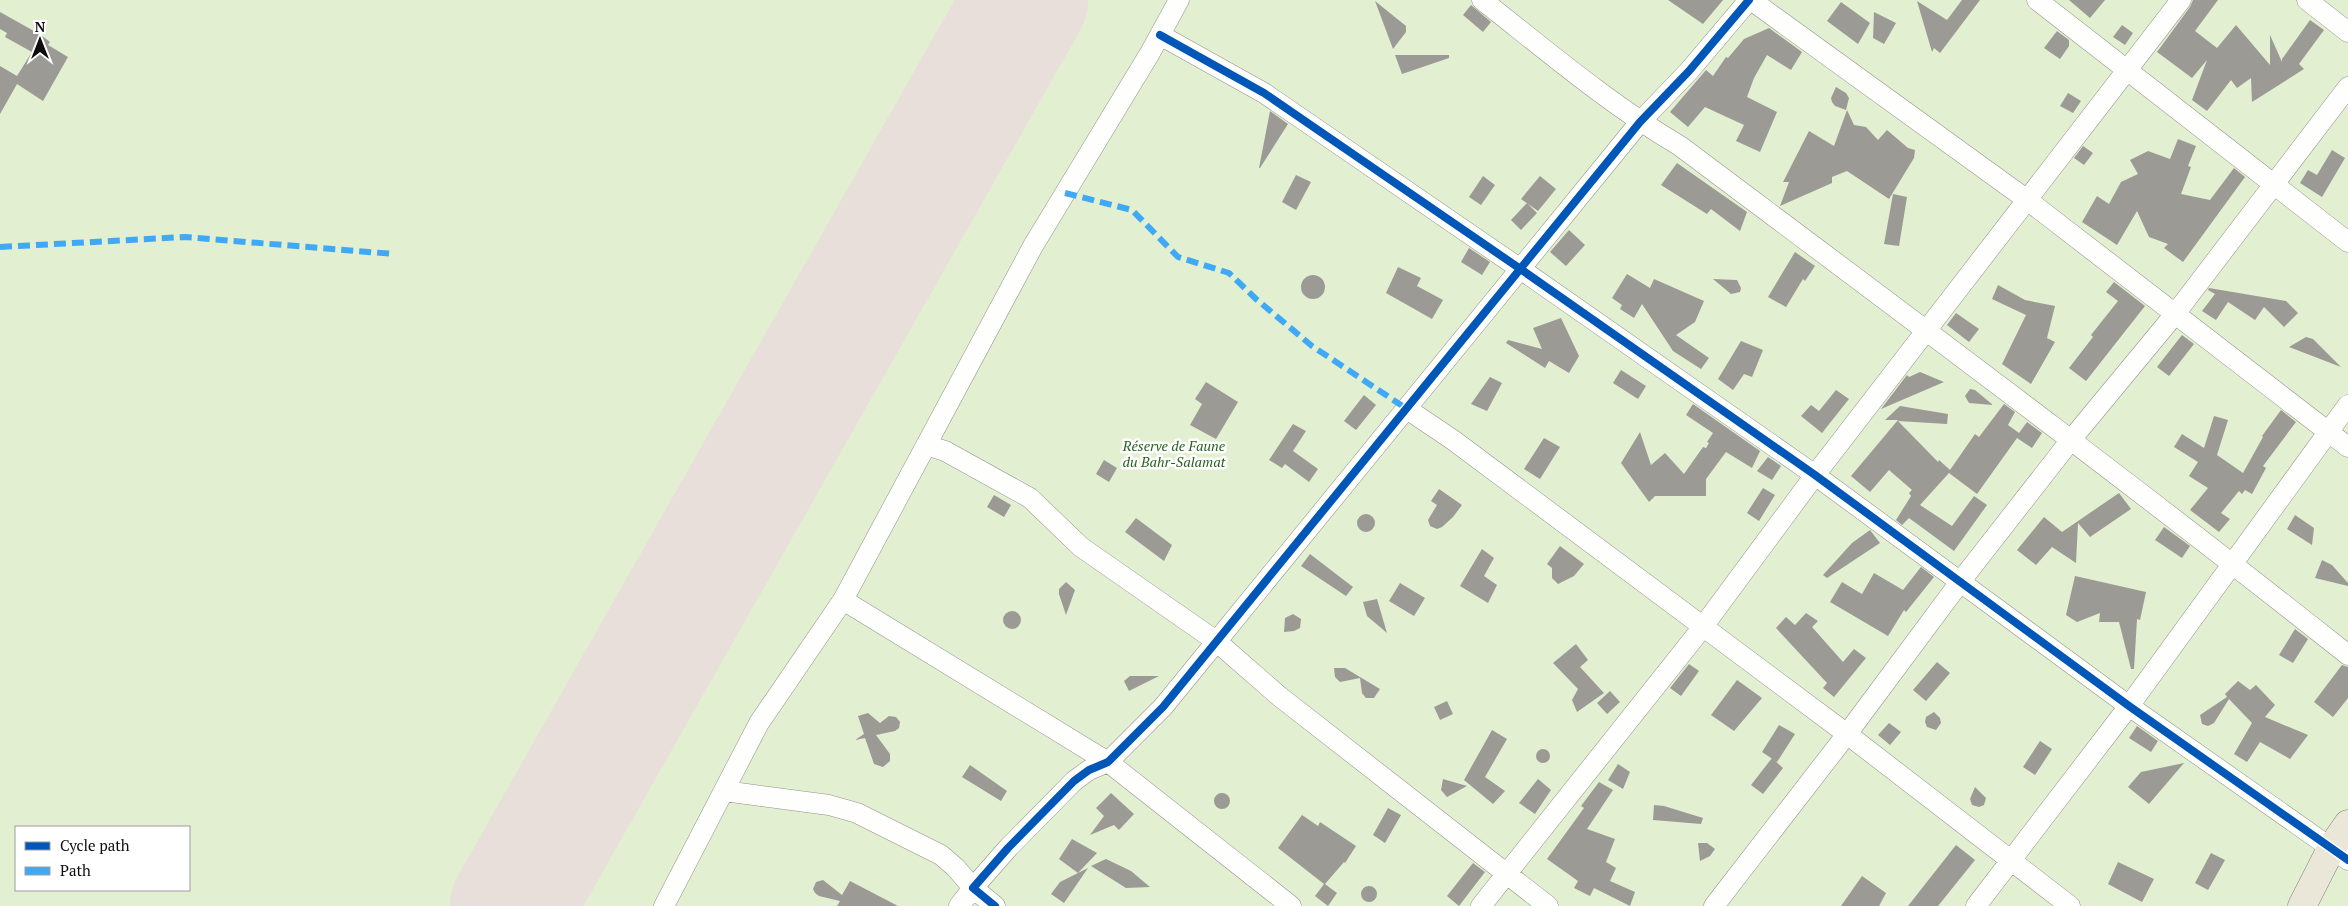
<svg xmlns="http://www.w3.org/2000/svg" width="2348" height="906" font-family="'PT Serif',serif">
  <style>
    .green { fill: #e2efd0; fill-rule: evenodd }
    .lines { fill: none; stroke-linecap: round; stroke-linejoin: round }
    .runway { stroke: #e8deda; stroke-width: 124 }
    .building { fill: #9c9a95 }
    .street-casing { stroke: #93928e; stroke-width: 21 }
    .primary-casing { stroke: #80807c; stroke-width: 29 }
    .street { stroke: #fefefd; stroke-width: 20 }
    .primary { stroke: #ebe7d8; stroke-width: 28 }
    .quiet { stroke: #3fa9f5; stroke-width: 6; stroke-dasharray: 12 6; stroke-linecap: butt }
    .cycleway-casing { stroke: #fff; stroke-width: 11 }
    .cycleway { stroke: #0057b8; stroke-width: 8 }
    .labels { text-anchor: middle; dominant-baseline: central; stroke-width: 5; stroke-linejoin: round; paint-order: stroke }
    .park-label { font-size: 14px; font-style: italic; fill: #2a601f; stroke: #fff }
  </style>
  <rect width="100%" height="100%" fill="#faf8ef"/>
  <path class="green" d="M0,0H2348V906H0ZM16,827H189V890H16Z"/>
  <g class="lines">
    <path class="runway" d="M512,906L1026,0"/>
  </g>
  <path class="building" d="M1668,0H1723L1703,24Z
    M1962,0H1980L1940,53L1934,48L1932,52L1917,1L1947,20Z
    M2069,0H2105L2090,18Z
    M2193,0H2218L2195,31L2217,48L2236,25L2270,65V35L2282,62V59L2310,20L2324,30L2299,64L2304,69L2252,102L2251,78L2237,88L2231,80L2207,111L2192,100L2207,60L2192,78L2157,52L2190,7Z
    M1375,1L1406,26V32L1393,49Z
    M1841,2L1870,23L1858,44L1827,21Z
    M1471,5L1491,22L1483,32L1463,15Z
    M0,12L41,35L50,42L48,45L68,57L43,101L17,84L0,114V66L17,76L32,52L5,37L7,33L0,29Z
    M1874,12L1896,23L1884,44L1873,38Z
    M2122,25L2133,33L2125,45L2113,37Z
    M1769,28L1802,52L1791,70L1767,55L1754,78L1747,97L1777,112L1760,152L1736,141L1744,125L1705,107L1688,127L1670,112L1706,70L1713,76L1726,57L1728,58L1744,39Z
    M2057,31L2069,40V46L2060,59L2044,48Z
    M1395,55H1449V58L1402,74Z
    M1836,87L1846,93L1849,98L1846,110L1835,106L1832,102L1831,98Z
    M2068,93L2081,101L2073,113L2060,106Z
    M1847,110L1854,125L1866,127L1878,140L1887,130L1908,148L1915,150L1914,158L1889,199L1847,171L1832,177V183L1780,206L1789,182H1783L1809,131L1834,146Z
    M1270,111L1288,124L1260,168H1259Z
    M2178,139L2196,146L2188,166L2191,167L2181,194L2210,200L2234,168L2245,177L2183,262L2164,248L2168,244L2149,237L2137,211L2117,245L2082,222L2097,196L2109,204L2121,182L2138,174L2130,160L2148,151L2170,159Z
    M2083,146L2093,153L2084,165L2074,158Z
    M2332,150L2345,158L2322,197L2300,183L2308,170L2317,175Z
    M1677,163L1747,212L1740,231L1711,209L1707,214L1661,185Z
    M1296,175L1311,182L1296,210L1282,202Z
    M1483,176L1495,185L1481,205L1469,197Z
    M1540,176L1556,189L1538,211L1521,199Z
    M1893,194L1907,197L1899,246L1884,244Z
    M1527,203L1537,213L1521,230L1511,220Z
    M1569,230L1585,245L1566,266L1550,252Z
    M1469,248L1490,262L1482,275L1461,262Z
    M1795,252L1815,266L1805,281L1803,279L1786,307L1768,297Z
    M1398,267L1421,278L1417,286L1443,300L1432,319L1386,293Z
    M1627,274L1650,288L1654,279L1704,301L1695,322L1676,335L1709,358L1701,369L1673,351L1642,304L1634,318L1620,309L1622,305L1612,298Z
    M1301 287a12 12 0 1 1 24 0a12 12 0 1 1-24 0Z
    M1713,279L1737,280L1741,288L1740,292L1731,294Z
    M2114,282L2145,306L2086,381L2069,368L2093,337L2091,335L2118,301L2106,292Z
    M1998,285L2025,300L2055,306L2047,338L2055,342L2031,384L2002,364L2026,315L1992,299Z
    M2209,288L2286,301L2298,313L2284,327L2264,307L2255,320L2228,302L2216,320L2202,311L2215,294L2208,290Z
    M1956,313L1979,329L1969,342L1947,325Z
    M1561,318L1579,356L1569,373L1549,361L1545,368L1506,343L1508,340L1542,349L1533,328Z
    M2182,335L2194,344L2169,376L2157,367Z
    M2306,337L2313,339L2341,367L2289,347Z
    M1741,341L1763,350L1752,377L1744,374L1733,390L1718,379Z
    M1621,370L1646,386L1638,399L1613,383Z
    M1920,372L1944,382L1881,409L1907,375L1909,377Z
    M1490,377L1502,383L1487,411L1471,404Z
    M1206,382L1238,402L1216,439L1190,425L1202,404L1195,399Z
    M1970,389L1975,390L1993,405L1969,403L1965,396Z
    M1836,390L1849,399L1822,433L1801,416L1811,405L1819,411Z
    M1364,395L1376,405L1356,430L1344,421Z
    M1693,404L1760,451L1752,468L1726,452L1706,479V496H1655L1649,502L1621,463L1640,432L1651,465L1665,453L1684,474L1703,447L1706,448L1709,443L1707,442L1713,433L1686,415Z
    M2004,404L2015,412L2008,425L2019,433L2027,422L2042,433L2032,448L2017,438L1977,494L1949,473L1920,505L1952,526L1974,496L1987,505L1954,551L1909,518L1902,525L1896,520L1911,496L1909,493L1912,490L1889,470L1870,492L1851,476L1898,420H1885L1900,406L1948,414L1947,424L1898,421L1938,462L1939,460L1950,470L1975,434L1979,437Z
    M2281,410L2296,422L2263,466L2266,468L2252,494L2245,490L2242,494L2239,491L2221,513L2230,519L2219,532L2190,510L2208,488L2189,476L2198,462L2174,447L2182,434L2204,448L2214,416L2228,420L2217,455L2243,473L2263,437L2262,436Z
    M1293,424L1306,431L1293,451L1318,469L1309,482L1285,464L1282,468L1269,460Z
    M1544,438L1560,447L1540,479L1524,469Z
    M1768,457L1781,466L1772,480L1757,471Z
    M1104,460L1117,468L1109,482L1096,474Z
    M1763,488L1775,495L1759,521L1747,513Z
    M1439,489L1462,505L1453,517L1442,527L1437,529L1430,526L1428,520L1437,505L1431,501Z
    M2119,493L2131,509L2090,537L2078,523L2076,563L2052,547L2036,565L2017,550L2044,517L2062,532Z
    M994,495L1011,505L1004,517L987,507Z
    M1357 523a9 9 0 1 1 18 0a9 9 0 1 1-18 0Z
    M2295,515L2314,528L2312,545L2287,529Z
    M1136,518L1172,545L1164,561L1125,532Z
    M2164,527L2190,546L2182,558L2155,540Z
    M1870,530L1880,543L1827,578L1823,575L1852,543Z
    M1560,546L1584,564L1574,576L1558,584L1552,578V568L1547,564Z
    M1482,549L1494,558L1484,576L1497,585L1488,603L1460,586Z
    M1310,554L1353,587L1346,596L1301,566Z
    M2322,560L2332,565L2348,583V586L2315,578Z
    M1921,567L1934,577L1906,612L1904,610L1888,636L1830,602L1842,582L1862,594L1874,573L1903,590Z
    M2075,576L2146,592L2140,620L2137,619L2134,669H2131L2119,622H2099L2100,613L2077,622L2066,615Z
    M1066,582L1075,590L1066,615L1059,594V589Z
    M1400,583L1425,598L1414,616L1389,601Z
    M1377,599L1387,633L1367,616L1363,602Z
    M1003 620a9 9 0 1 1 18 0a9 9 0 1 1-18 0Z
    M1806,613L1818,621L1812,627L1843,662L1854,649L1866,658L1834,697L1823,688L1827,683L1776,628L1786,617L1795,625Z
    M1293,614L1301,619L1300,628L1294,631L1284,632L1285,618Z
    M2295,629L2308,639L2293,663L2279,655Z
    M1576,644L1588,660L1580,667L1604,693L1577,712L1572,700L1578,689L1553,663Z
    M1937,662L1950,673L1926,701L1913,690Z
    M1689,664L1699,671L1681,696L1670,688Z
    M2342,665L2348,667V698L2333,717L2314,702Z
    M1334,668H1345L1380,689L1374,698H1366L1362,693L1360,678L1340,682L1335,677Z
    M1130,676H1159L1129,691L1124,681Z
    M1737,680L1762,698L1734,731L1711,715Z
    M2238,681L2250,690L2256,685L2275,705L2265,717L2308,735L2290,759L2260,742L2247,762L2234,754L2252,723L2229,699L2214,723L2208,726L2202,724L2200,715L2227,697L2225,694Z
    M1610,691L1620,702L1607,714L1597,703Z
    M1447,701L1453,714L1440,720L1434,707Z
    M1934,712L1940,718L1941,723L1936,730L1927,727L1925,722L1926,717Z
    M868,713L880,723L889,716L896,717L900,722L899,728L895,731L876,735L890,754V761L883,767L874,764L865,738L855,740L864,734L858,716Z
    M1889,723L1901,732L1890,745L1878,735Z
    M1779,725L1795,734L1777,762L1762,752Z
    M2137,726L2158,741L2151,752L2129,738Z
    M1492,730L1507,739L1485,777L1505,791L1493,804L1464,780Z
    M2040,741L2052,749L2035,775L2023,767Z
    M1536 756a7 7 0 1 1 14 0a7 7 0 1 1-14 0Z
    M1772,758L1783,768L1763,794L1751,785Z
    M2184,763L2149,804L2128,787L2141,772Z
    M1618,764L1630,772L1623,789L1608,780Z
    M970,765L1007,791L1001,801L962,777Z
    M1443,779L1467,786L1447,797L1441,790Z
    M1538,779L1551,790L1535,814L1519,803Z
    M1599,782L1613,790L1587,829L1615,839L1606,862L1616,868L1610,881L1635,892L1630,906L1594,888L1590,896L1574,888L1578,881L1547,859L1584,808L1581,806Z
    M1975,787L1986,798L1984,805L1979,807L1972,805L1970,799Z
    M1111,793L1134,814L1119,830L1114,825L1090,835L1104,816L1096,808Z
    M1214 801a8 8 0 1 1 16 0a8 8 0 1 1-16 0Z
    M1654,805L1664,806L1703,818L1701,824L1653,820Z
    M1388,808L1401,815L1385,843L1373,835Z
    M1302,815L1318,826L1320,822L1356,846L1345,863L1344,862L1325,884L1337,893L1328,906L1315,896L1324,884L1278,848Z
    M1072,839L1097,853L1078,873L1059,859Z
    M1698,843H1707L1715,849L1710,856L1700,861Z
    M1956,845L1975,860L1938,906H1908Z
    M2211,853L2225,860L2208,890L2195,883Z
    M1106,859L1131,871L1150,887L1126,888L1091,866Z
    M2118,862L2154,879L2142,902L2108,884Z
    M1473,863L1485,872L1459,906L1447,896Z
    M1088,868L1064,903L1051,894L1060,882Z
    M1862,876L1886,893L1879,906H1841Z
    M823,880L842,895L850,881L898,906H837L840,901L819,896L815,893L813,889L816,882Z
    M1361 894a8 8 0 1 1 16 0a8 8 0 1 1-16 0Z"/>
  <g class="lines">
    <g class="street-casing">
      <path id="street" d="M1482,0C1547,51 1609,104 1680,146C1904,314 2129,481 2348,655
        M1751,0L2026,199L2348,447
        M2037,0L2348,242
        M2307,0L2348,32
        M1160,35L1264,93L1519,268L1815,475L2129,706L2348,860
        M1407,409L1453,440L1847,734L2070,906
        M926,445L945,451L1030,498L1081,547L1216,641L1279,696L1548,906
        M843,600L1108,762L1291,906
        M724,791L829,805L857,813L941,855L956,868L973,888L959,906
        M664,906L759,723L843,600L1033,246L1150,53L1179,0
        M995,906L973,888L1008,848L1074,781L1089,770L1108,762L1163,707L1640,122L1689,71L1749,0
        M1481,906L1702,628L1815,475L2181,0
        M1714,906L1847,734L1960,582L2070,441L2175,314L2348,87
        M1976,906L2129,706L2348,405"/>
    </g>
    <g class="primary-casing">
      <path id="primary" d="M2302,906L2332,847L2348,824"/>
    </g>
    <use href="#street" class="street"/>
    <use href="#primary" class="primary"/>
    <path class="quiet" d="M1065,193L1132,210L1178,257L1229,273L1256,299L1312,346L1407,409
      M0,247L185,237L394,254"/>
    <g class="cycleway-casing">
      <path id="cycleway" d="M1160,35L1264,93L1519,268L1815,475L2129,706L2348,860
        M995,906L973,888L1008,848L1074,781L1089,770L1108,762L1163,707L1640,122L1689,71L1749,0"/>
    </g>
    <use href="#cycleway" class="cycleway"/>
  </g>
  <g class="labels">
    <g class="park-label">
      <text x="1174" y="445">Réserve de Faune<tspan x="1174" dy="16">du Bahr-Salamat</tspan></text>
    </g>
  </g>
  <rect x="15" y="826" width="175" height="65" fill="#ffffff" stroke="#9e9e9e"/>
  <rect x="25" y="842" width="25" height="8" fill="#0057b8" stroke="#9e9e9e"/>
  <text x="60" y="851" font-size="15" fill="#0c0c0c">Cycle path</text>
  <rect x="25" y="867" width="25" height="8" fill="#3fa9f5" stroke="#9e9e9e"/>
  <text x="60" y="876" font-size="15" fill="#0c0c0c">Path</text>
  <g transform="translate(40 40)" stroke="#ffffff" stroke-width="4" paint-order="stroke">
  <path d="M0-4L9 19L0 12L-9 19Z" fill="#0c0c0c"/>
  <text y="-8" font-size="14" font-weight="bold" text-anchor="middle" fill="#0c0c0c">N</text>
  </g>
</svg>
